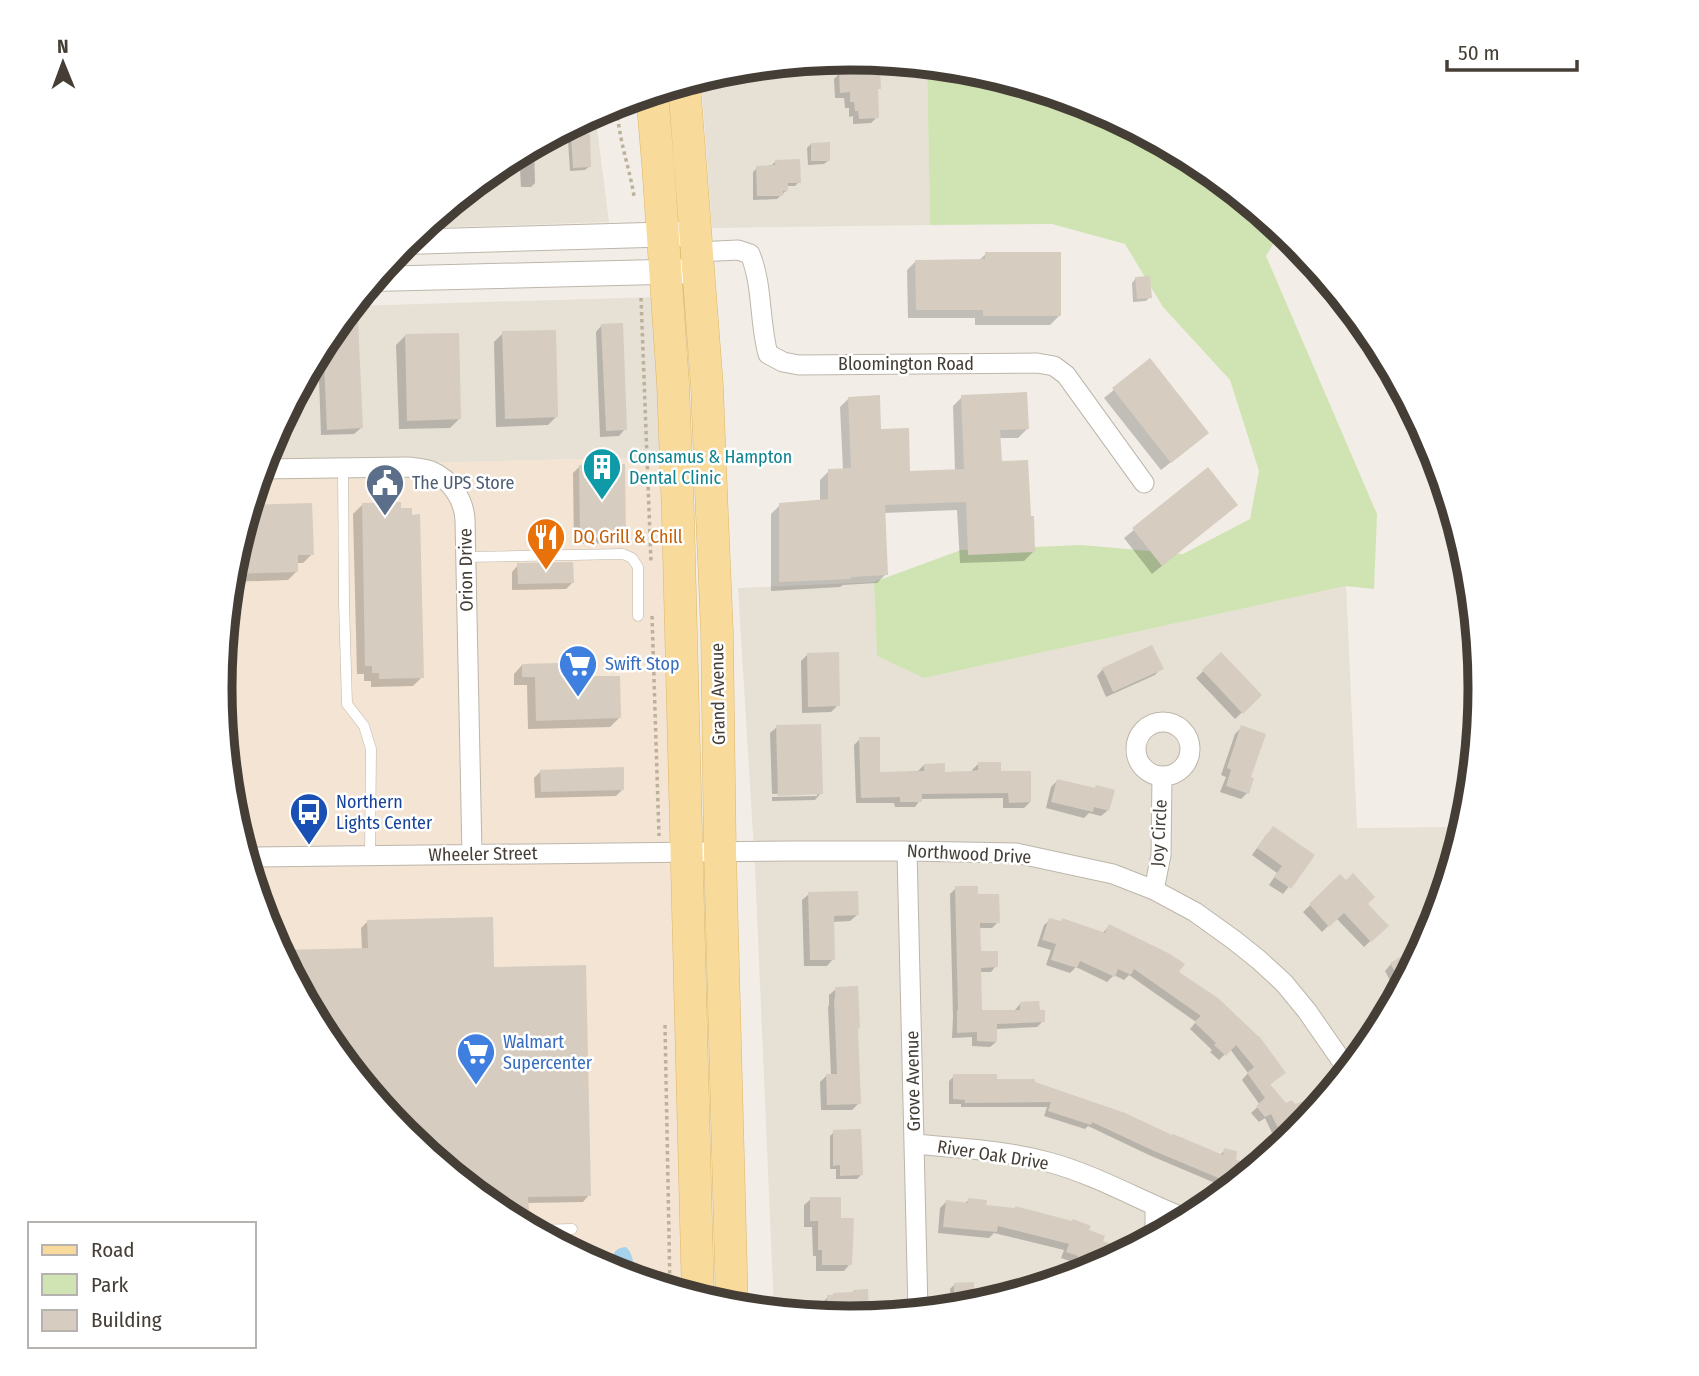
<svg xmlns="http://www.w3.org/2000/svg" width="1699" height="1376" font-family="'Fira Sans Condensed',sans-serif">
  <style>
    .residential { fill: #e6e0d5 }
    .commercial { fill: #f3e4d3 }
    .green { fill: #cfe4b2 }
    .water { fill: #a6d2ec }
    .shadow { fill: #0003 }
    .building { fill: #d6ccc0 }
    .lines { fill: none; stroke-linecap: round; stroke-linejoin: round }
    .service-casing { stroke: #bdb6aa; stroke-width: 11 }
    .minor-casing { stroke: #bdb6aa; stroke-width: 21 }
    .tertiary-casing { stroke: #bdb6aa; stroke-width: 26 }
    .primary-casing { stroke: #dcb66b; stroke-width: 33 }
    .path { stroke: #beb19c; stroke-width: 3.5; stroke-dasharray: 3.5 3.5; stroke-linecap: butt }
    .service { stroke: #fff; stroke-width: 10 }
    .minor { stroke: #fff; stroke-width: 19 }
    .tertiary { stroke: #fff; stroke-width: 24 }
    .primary { stroke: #f8da9a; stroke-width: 32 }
    .labels { text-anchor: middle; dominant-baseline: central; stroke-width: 5; stroke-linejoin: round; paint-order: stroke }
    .street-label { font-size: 18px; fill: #453e36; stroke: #fff }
    .culture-label { font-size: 18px; fill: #0d838f; stroke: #fff; text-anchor: start }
    .service-label { font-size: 18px; fill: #4e5e75; stroke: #fff; text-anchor: start }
    .food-label { font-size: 18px; fill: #c56008; stroke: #fff; text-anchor: start }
    .shop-label { font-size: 18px; fill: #366cbe; stroke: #fff; text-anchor: start }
    .transit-label { font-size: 18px; fill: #164399; stroke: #fff; text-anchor: start }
    .rim { fill: none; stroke: #453e36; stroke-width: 9 }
  </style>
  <rect width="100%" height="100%" fill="#f2eee7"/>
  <path class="residential" d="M849,58L927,65L930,225L712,228L701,78L727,70Z
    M595,113L609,222L421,228L500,164Z
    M657,297L663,457L261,467L267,446L326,338L352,306Z
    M874,582L877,656L924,678L1346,586L1357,828L1463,827L1432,930L1373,1038L1295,1134L1199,1212L1090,1270L972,1306L849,1318L774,1311L755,867L738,588Z"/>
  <path class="commercial" d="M663,457L690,1295L608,1270L499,1212L404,1133L325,1038L267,929L231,811L219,688L231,565L261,467Z"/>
  <path class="green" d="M927,65L973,70L1091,106L1200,164L1281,231L1266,256L1377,514L1374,589L1346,586L924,678L877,656L874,582L961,550L1081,545L1183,554L1250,519L1259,471L1230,380L1163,307L1125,244L1052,224L930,225Z"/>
  <path class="water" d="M626,1247C635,1256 633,1266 634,1278L612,1271C612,1259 611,1248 626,1247Z"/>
  <path class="shadow" d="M850,58L878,61L879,88L876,90L877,117L871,123L853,124V116L849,117V108H845L844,98H835L834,79L838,75V59Z
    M570,126V132L566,136H552Z
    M572,137L590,166L585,170L570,171L568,141Z
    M811,144L829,160L824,164L808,165L807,148Z
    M534,146L535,183L531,187H521L519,153Z
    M776,161L799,182L795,186H787V190L777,199L753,200V172L757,168L772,165Z
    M986,254L1059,316L1050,325H975V318H908L907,270L916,261H978Z
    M1136,278L1150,297L1146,301L1133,302L1132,283Z
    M337,323L361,428L354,434L321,435L318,352L326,338Z
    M602,325L625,429L619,436L600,437L596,332Z
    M503,333L557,416L548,425L496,427L494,342Z
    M405,336L459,419L450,428L399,429L396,345Z
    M1150,360L1198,441L1161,470L1104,398Z
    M962,397L1027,429L1018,438H999L1000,463L1033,552L1024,561L960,563L957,510L884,513L886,574L877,583L843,585L840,587L771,591V514L780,505L820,502V480L829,471L843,470L840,407L849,398L880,430L909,473L955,471L953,406Z
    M579,467L625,536L618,543L574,544L573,473Z
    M1208,470L1236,505L1152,574L1124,538Z
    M362,505L422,677L413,686L371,687V681H364V674H357L353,514Z
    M249,507L312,554L303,563H296L297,571L288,580L230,582L231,565Z
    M518,565L572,583L566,589L512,590V572Z
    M808,654L838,705L831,712L802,713L801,661Z
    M1221,654L1260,695L1235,719L1196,678Z
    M522,665L592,678L619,718L610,727L528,729L527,685H514V674Z
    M1161,668L1155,675L1106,697L1097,676L1103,669Z
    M777,727L821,793L815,800L772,801V797L817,796V793L772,794L770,733Z
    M1242,727L1247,793L1241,799L1220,792L1226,777L1221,775L1235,734Z
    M860,739L879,774L918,771L924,765L943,774L973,773L972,770L978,764L999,773L1030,802L1024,808H1003V798L921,799L915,807H895L894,803H856L854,745Z
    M541,771L623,789L616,796L535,798L534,778Z
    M1058,780L1094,789L1096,787L1108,810L1101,816L1089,813L1084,818L1046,808L1051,787Z
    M1267,834L1313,856L1283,894L1269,885L1277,873L1252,855Z
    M1340,877L1386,926L1364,947L1336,918L1322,932L1303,912Z
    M956,888L977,896L998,922L992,928H978L979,953L996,966L991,972H979L980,1012H1015V1010L1020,1004L1043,1021L1037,1027L996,1029V1042L990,1047L972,1046V1037L952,1038L953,1017L950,894Z
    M809,894L857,915L850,921L832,922L833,959L827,966H804L802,900Z
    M1050,920L1059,923L1062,920L1102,934L1109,926L1176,972L1278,1078L1269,1085L1285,1105L1309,1116L1296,1133L1281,1140L1278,1128L1272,1133L1265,1118L1259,1122L1251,1113L1260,1105L1242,1080L1248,1073L1230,1049L1219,1060L1210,1052L1212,1050L1190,1029L1196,1022L1129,975L1124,980L1114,975L1107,982L1076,967L1070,973L1046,965L1051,950L1037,946L1044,925Z
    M368,921L492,969L589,1195L583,1202L527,1203V1209L520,1216H507L499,1212L404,1133L325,1038L362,950L361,928Z
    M1418,956L1399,990L1396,984L1393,986L1385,971L1391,964Z
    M836,989L856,1030L859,1103L852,1110H821L820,1082L827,1075H831L828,1007L829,1005V995Z
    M954,1076L1033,1084L1219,1156L1225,1150L1233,1161L1255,1166L1230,1187L1215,1183L1149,1155L1088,1126L1085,1129L1044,1116L1047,1107H961V1104H949V1081Z
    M834,1132L861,1175L857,1179H836V1169H830V1136Z
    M811,1199L840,1220L850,1264L844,1271H816V1256H813L812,1227H804V1205Z
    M969,1200L984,1207L1087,1231L1101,1242L1113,1258L1090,1270L1068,1277L1073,1262L1061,1258L1064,1250L994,1233L989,1238L938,1233L940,1208L946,1202L964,1204Z
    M954,1285L973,1304L970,1306L951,1308L950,1289Z
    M828,1297L867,1311L861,1317L849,1318L821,1316V1304Z"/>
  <path class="building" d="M880,70L881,89H878L879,118L859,119L858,111H855L854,102H850V92L840,93L839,71Z
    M590,134L591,167L573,168L571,135Z
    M830,142V161H811V143Z
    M800,159L801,183H788V191H783V196H757L756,166L775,165V160Z
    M985,252H1061V316H983V310H916L915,260L985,259Z
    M1150,276L1152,298L1137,299L1135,277Z
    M339,321H358L363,428L327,430L323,342Z
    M623,323L627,430L606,431L601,324Z
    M556,330L558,417L505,419L502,331Z
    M459,333L461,419L407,421L405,334Z
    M1150,358L1209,433L1171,463L1112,388Z
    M1027,392L1029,429L1000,430L1002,461L1028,460L1031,516H1034L1035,552L968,555L966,502L885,505L888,575L851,577V579L779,582V503L828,499V469L851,468L848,397L880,395L881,429L909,428L910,471L964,469L961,395Z
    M625,464L626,537L580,538L579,465Z
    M1208,467L1238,505L1162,566L1132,528Z
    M401,502V508H412V515L420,514L424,678L379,679V673H372V666H365L362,503Z
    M312,503L314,555H298V572L231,574V565L249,505Z
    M573,562L574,583L518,584L517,563Z
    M1152,645L1164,669L1113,692L1102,668Z
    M839,652L840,706L808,707L807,653Z
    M1221,652L1262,695L1243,714L1202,670Z
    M593,662V676H620L621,718L536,721L535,677H522V664Z
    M821,724L823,794L778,796L776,725Z
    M1241,725L1266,734L1251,777L1254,778L1249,794L1226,786L1231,770L1227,768Z
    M859,737H880V772L924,771V764L945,763V772L971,771L978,770V762H1001V771H1031V802L1009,803L1008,793L922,794V802H900V797L861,798Z
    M624,767V790L541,792L540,770Z
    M1057,779L1095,788L1096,785L1115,790L1109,811L1094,807L1093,812L1051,802Z
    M1273,826L1315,855L1291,889L1274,877L1282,866L1257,848Z
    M1353,873L1375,897L1368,904L1389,926L1371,942L1344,913L1329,927L1309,904L1340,874L1346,880Z
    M955,886H978V894H999L1000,923H980L981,951H998V967L981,968L982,1010H1020V1002L1039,1001L1040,1010H1045V1022L997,1024V1042L977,1041V1032L957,1033V1010H958Z
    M858,891L859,915L834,916L835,960H810L808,892Z
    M493,917L494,967L586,965L591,1196L528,1197L529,1210L498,1211L404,1133L325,1038L278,950L368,948L367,920Z
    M1049,918L1061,921L1062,918L1105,933L1109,924L1170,954L1185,964L1179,972L1218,998L1258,1036H1259L1286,1073L1270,1084L1286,1103L1292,1100L1295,1104L1304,1101L1311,1115L1298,1130L1283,1138L1271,1114L1265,1117L1256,1106L1265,1098L1247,1073L1254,1067L1236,1045L1226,1056L1214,1045L1216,1043L1194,1022L1201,1016L1134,969L1131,975L1118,969L1115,977L1080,961L1077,968L1051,960L1056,944L1042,940Z
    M1424,943L1417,957L1402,984L1390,963Z
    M858,986L860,1028L858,1029L861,1104L827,1105L826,1074H837L834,999H835V987Z
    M953,1074H997V1079H1035V1082L1125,1113L1172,1135L1173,1134L1223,1155L1224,1148L1237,1151L1236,1160L1257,1165L1235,1183L1221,1179L1154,1151L1092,1122L1091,1125L1048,1111L1051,1102L965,1103V1100L953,1099Z
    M861,1129L863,1175L840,1176V1165L833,1166V1130Z
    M810,1197H841V1218H854L852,1265H822V1250H818V1221H810Z
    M968,1198L987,1200L986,1205L1015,1208V1206L1072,1221L1073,1219L1091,1226L1089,1230L1105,1236L1103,1241L1119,1247L1116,1257L1090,1270L1071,1276L1078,1256L1066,1252L1069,1244L998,1226L997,1232L943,1227L946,1200L968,1203Z
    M974,1282V1305L954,1306V1283Z
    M868,1289L869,1312H862V1317L849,1318L828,1316L827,1295H833V1293L853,1292V1290Z"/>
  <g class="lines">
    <g class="service-casing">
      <path id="service" d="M343,468L344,603L347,704L364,726L371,749L370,855
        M466,557L623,554L632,558L638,567V616
        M532,1230L572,1229"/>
    </g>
    <g class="minor-casing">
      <path id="minor" d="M697,252L738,250L750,254C763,285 759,321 768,354L783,362L799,365L1037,363L1054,366L1066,375L1144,483
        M261,469L408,467C415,468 424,468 431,471C450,479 464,499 465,520L472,854
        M1136 749a27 27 0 1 1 54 0a27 27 0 1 1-54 0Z
        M907,851L918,1311
        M245,857L795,851H907L1016,853L1113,874L1154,890L1195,912L1234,940L1259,960L1284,983L1307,1011L1348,1070
        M1154,890L1161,855L1162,776
        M914,1144C959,1148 1005,1150 1048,1162C1097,1175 1140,1201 1187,1219
        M1155,1206V1236"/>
    </g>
    <g class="tertiary-casing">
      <path id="tertiary" d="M404,242L681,234
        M373,279L698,271"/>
    </g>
    <g class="primary-casing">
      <path id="primary" d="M684,83L707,386L712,514L717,632L720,852L732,1307
        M652,93L658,164L673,383L678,515L698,1298"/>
    </g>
    <path class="path" d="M617,103C617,135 629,165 634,196
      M641,298L651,563
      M652,616L659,836
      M665,1025L670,1289"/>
    <use href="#service" class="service"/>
    <use href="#minor" class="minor"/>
    <use href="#tertiary" class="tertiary"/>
    <use href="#primary" class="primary"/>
  </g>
  <defs>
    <g id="building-pin" transform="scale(2.0125)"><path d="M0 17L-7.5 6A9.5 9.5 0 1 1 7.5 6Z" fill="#0f9aa8" stroke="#fff"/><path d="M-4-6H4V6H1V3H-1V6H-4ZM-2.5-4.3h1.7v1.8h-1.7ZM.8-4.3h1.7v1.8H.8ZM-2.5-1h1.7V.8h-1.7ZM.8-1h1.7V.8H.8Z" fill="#fff"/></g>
    <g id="civic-pin" transform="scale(2.0125)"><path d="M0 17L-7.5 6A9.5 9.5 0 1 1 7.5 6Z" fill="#5c6f8a" stroke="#fff"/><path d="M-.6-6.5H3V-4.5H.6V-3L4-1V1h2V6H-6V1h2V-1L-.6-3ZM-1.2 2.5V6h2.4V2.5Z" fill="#fff"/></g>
    <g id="restaurant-pin" transform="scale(2.0125)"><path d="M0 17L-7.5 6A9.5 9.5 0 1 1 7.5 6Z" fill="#e8710a" stroke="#fff"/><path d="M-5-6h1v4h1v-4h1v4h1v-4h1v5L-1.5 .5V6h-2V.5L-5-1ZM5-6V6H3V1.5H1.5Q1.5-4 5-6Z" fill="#fff"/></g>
    <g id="supermarket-pin" transform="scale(2.0125)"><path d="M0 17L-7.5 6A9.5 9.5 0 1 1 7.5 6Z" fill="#3f7fe0" stroke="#fff"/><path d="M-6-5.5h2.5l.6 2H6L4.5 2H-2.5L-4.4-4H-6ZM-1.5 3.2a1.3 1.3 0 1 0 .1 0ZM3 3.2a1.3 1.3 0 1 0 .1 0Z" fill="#fff"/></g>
    <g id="bus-pin" transform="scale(2.0125)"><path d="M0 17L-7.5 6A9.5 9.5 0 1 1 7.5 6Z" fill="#1a4fb4" stroke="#fff"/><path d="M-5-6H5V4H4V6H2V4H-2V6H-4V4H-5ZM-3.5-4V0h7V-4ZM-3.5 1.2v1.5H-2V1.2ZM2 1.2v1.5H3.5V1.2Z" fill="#fff"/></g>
  </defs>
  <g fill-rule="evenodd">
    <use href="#building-pin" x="602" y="467"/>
    <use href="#civic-pin" x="385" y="483"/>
    <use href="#restaurant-pin" x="546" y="537"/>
    <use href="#supermarket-pin" x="578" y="664"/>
    <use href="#bus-pin" x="309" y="812"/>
    <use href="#supermarket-pin" x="476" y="1052"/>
  </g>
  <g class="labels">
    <g class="street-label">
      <text x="906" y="364">Bloomington Road</text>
      <text transform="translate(466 570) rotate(-91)">Orion Drive</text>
      <text transform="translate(718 694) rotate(-91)">Grand Avenue</text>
      <text transform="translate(1159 833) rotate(-87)">Joy Circle</text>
      <text transform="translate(483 854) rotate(-1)">Wheeler Street</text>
      <text transform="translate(969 854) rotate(3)">Northwood Drive</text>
      <text transform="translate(913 1081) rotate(-91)">Grove Avenue</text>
      <text transform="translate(993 1155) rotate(9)">River Oak Drive</text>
    </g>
    <g class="culture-label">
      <text x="629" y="457">Consamus &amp; Hampton<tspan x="629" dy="21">Dental Clinic</tspan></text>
    </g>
    <g class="service-label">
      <text x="412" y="483">The UPS Store</text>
    </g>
    <g class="food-label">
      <text x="573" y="537">DQ Grill &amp; Chill</text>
    </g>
    <g class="shop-label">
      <text x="605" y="664">Swift Stop</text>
      <text x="503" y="1042">Walmart<tspan x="503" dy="21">Supercenter</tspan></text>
    </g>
    <g class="transit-label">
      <text x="336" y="802">Northern<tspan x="336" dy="21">Lights Center</tspan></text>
    </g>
  </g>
  <path d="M0 0H1699V1376H0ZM232 688a618 618 0 1 1 1236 0a618 618 0 1 1-1236 0Z" fill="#fff" fill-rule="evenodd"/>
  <path class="rim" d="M232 688a618 618 0 1 1 1236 0a618 618 0 1 1-1236 0Z"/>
  <rect x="28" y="1222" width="228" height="126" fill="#ffffff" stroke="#b5b2af" stroke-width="2"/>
  <rect x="42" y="1245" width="35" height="10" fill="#f8da9a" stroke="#b5b2af" stroke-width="2"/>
  <text x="91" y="1257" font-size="21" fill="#453e36">Road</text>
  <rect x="42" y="1274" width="35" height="21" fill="#cfe4b2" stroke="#b5b2af" stroke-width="2"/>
  <text x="91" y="1292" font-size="21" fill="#453e36">Park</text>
  <rect x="42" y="1310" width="35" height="21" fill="#d6ccc0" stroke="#b5b2af" stroke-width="2"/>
  <text x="91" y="1327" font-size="21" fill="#453e36">Building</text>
  <g transform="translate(63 63) rotate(359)" stroke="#ffffff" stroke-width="5" paint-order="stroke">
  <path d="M0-5L12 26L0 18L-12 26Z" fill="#453e36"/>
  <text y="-10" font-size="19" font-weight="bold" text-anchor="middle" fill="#453e36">N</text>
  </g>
  <path d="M1447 60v10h130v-10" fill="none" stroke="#453e36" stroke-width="3.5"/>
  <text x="1458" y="60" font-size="21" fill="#453e36" stroke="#ffffff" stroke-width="5" paint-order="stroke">50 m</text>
</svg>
